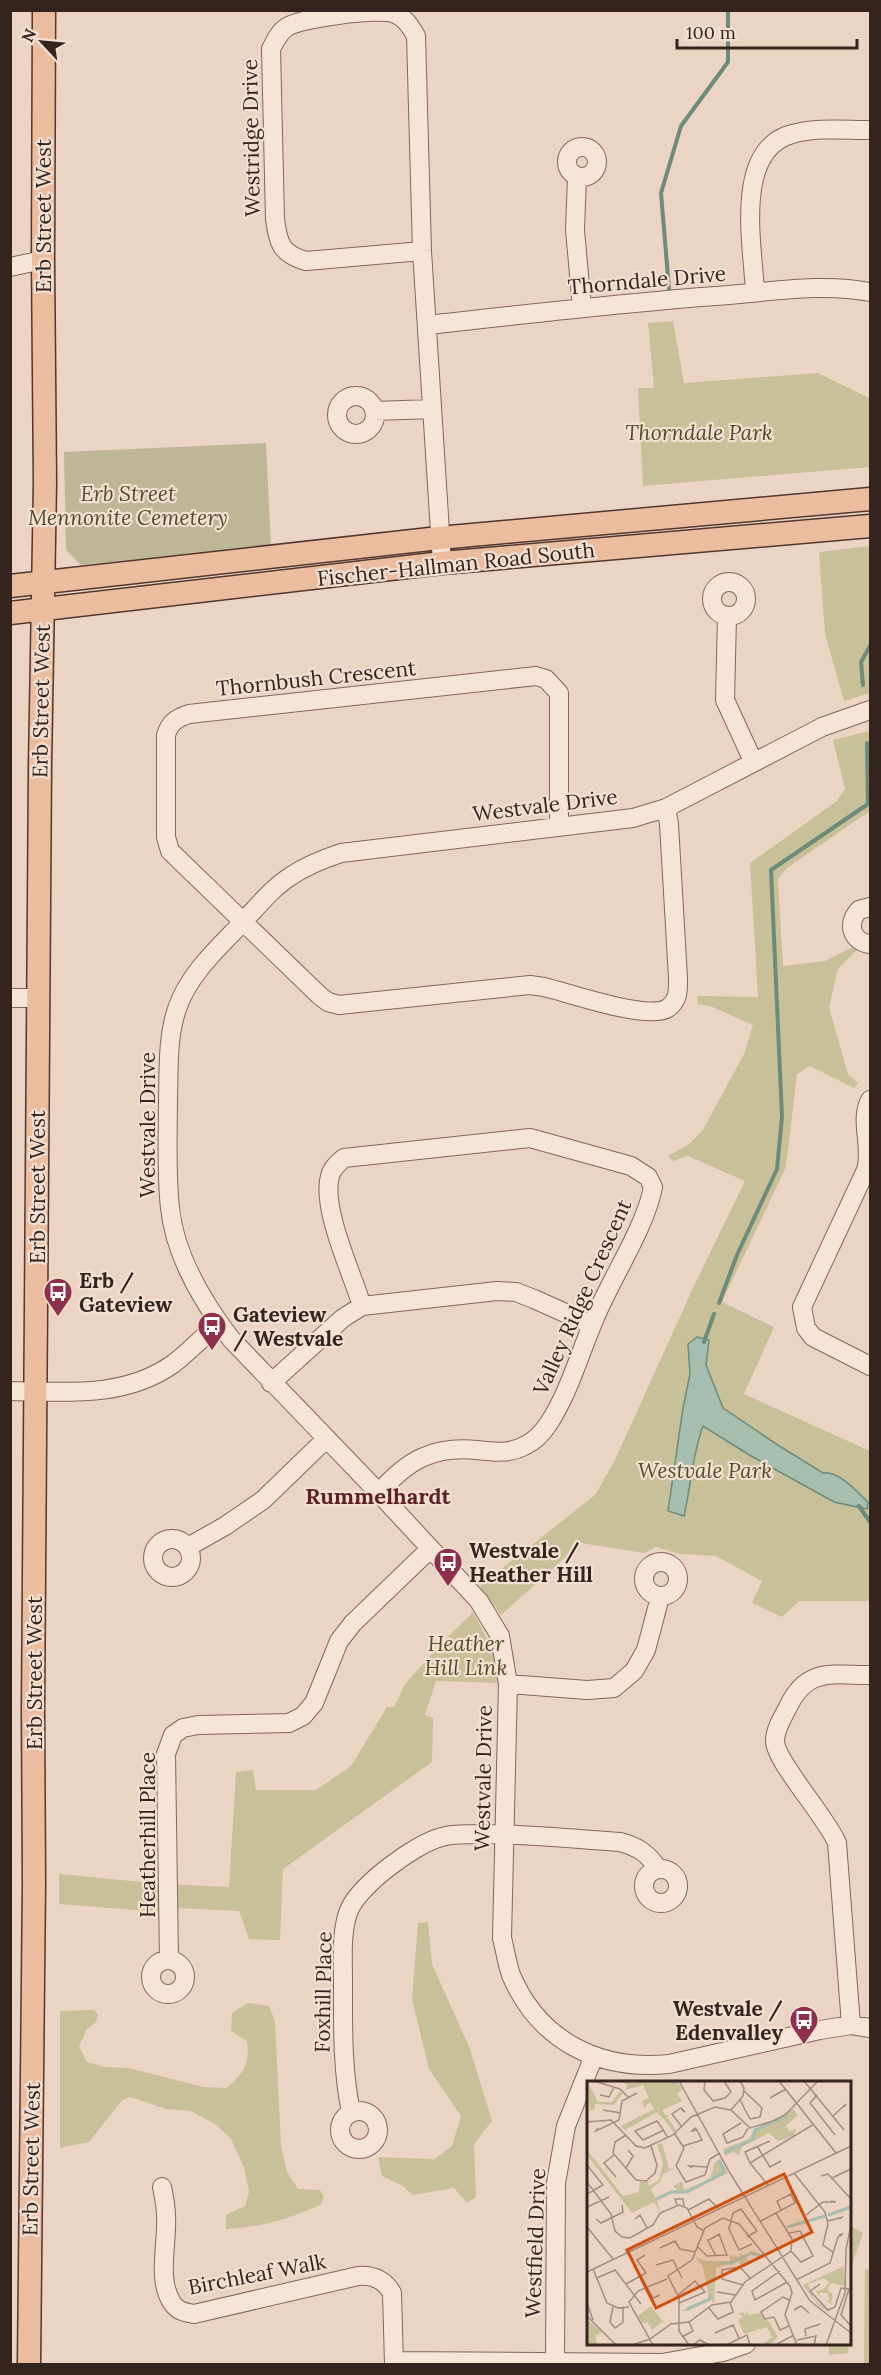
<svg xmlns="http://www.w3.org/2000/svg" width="881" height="2375" font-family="Lora,serif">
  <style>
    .green { fill: #c8c098 }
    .cemetery { fill: #bdb797 }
    .water { fill: #a5beb0; stroke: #6d8b7b; stroke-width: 1.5 }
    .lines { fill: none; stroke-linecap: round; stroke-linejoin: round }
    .stream { stroke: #6d8b7b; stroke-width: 4 }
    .minor-casing { stroke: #84665c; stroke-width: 20 }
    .major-casing { stroke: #52362f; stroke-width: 25 }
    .minor { stroke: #f6e4d6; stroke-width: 18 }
    .major { stroke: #ebbd9e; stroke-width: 22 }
    .labels { text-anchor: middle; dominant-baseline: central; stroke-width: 4.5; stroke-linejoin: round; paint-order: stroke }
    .street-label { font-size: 21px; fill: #35231e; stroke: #f3e0d2 }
    .park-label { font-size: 21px; font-style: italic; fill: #4f4e27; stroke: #f3e0d2 }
    .poi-label { font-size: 21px; font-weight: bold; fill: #35231e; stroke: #f3e0d2; text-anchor: start }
    .neighbourhood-label { font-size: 22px; font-weight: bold; fill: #5e2125; stroke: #f3e0d2 }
    .inset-river { fill: none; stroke: #a5beb0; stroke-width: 3 }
    .inset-road { fill: none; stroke: #a28d82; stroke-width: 1.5 }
    .view { fill: #cd510f; fill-opacity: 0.15; stroke: #cd510f; stroke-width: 3 }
    .inset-edge { fill: none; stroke: #35231e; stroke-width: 3 }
  </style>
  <rect width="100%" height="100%" fill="#ebd4c4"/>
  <path class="green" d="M673,321L684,383L818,373L869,398L870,399V467L643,486L638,388H654L648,323Z
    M870,546V693L844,701L825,634L819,552Z
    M870,731V811L787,868L778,879L783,966L825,961L853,947L857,950L838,969L829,1007L848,1074L858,1083L854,1088L810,1066L797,1074L786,1167L722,1302L774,1327L744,1394L870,1451V1601H799L782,1617L752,1603L762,1581L716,1556L680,1554L656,1547L644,1553L581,1543L501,1615L480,1586L595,1495L615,1460L693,1288L745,1181L688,1156L673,1161L668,1156L688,1145L703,1130L744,1054L753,1025L710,1006L698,1004L697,996L758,997L750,863L837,801L845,789L833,740Z
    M473,1612L493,1650L497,1683L436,1681L425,1715L433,1718L432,1762L283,1869L280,1940L249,1939L239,1911L178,1908L162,1912L59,1904V1874L163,1884L229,1887L236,1772L253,1770L256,1790H316L351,1766L387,1707H394L405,1684L443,1642Z
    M428,1922L432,1964L470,2049L492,2121L474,2144L476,2197L467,2203L454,2188L412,2195L403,2186L382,2176L378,2157L434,2159L452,2146L461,2116L429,2069L412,1999L418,1923Z
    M248,2003L269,2006L275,2021L281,2146L287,2172L298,2189L320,2190L324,2197L320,2205C286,2220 263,2227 226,2229V2215L245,2206L249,2192L244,2167L231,2139L215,2124L191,2111L166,2109L130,2097L122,2100L89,2142L60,2148V2011L94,2010L98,2015L96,2022L87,2029L79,2046L87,2062L105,2067L129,2068L203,2087L227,2088C244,2072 250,2065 247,2041L231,2031L232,2013Z
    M850,2226L863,2233L851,2267L850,2314Z
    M865,2269L870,2270V2364H864Z
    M829,2344H849L848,2353L829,2355Z"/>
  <path class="cemetery" d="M266,443L271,546L81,565L66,550L64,452Z"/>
  <path class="water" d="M697,1337L709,1340L706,1365L723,1408L781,1447L823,1473C840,1471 857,1492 868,1502L867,1509L834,1502L751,1456L703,1426C692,1455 691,1486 684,1516L668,1511L683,1408L690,1374L688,1344Z"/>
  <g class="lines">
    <path class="stream" d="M669,289L661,193L681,126L728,62V10
      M863,685L861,662L870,646
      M719,1303L737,1255L777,1169L782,1117L771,870L868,804L867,743
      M704,1342L714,1314
      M859,1506L870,1522"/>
    <g class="minor-casing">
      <path id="minor" d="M567 162a15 15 0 1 1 30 0a15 15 0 1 1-30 0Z
        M577,177L575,230L582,308
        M422,251L306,261C281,254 278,243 275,219L271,49C275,41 279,32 287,27C301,18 378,8 393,13C405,17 410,26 416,36L422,251L442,563
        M10,267L43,260
        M755,292C753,247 733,150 792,134C817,127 844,130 870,130
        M428,325C528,314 628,302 729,295C776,291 824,283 870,292
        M337 415a19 19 0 1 1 38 0a19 19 0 1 1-38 0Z
        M374,411L432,409
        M712 599a17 17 0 1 1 34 0a17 17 0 1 1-34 0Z
        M727,617L725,700L753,761
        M870,710L822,727L666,808L633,818L341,853C323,859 307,865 291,876C272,888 258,906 242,923C218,948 188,975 177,1009C167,1038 169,1069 168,1099C168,1136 166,1172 170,1208C175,1256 202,1301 231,1339L379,1493L479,1601L500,1636L508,1684L502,1938C505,1950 507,1963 511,1975C539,2041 599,2071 669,2064L820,2030L851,2025L870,2028
        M559,826V693L546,679L536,676L189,714C177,718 170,722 166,735V837L170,851L320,996L328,1002L339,1005L530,985L544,987C570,993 648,1021 668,1008C679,1000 678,990 678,978L669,824L666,808
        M870,907L859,910C846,924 852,942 870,944
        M10,998H38
        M870,1100C859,1120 873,1148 866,1170L802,1307L806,1328L813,1337L870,1366
        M362,1306C352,1273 321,1208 330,1176C332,1168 338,1163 344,1158L530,1138L631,1166L648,1177L653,1187C646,1225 614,1274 598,1311C581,1348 571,1389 549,1423C543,1432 535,1441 526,1445C511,1454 494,1452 477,1450C433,1446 407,1460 379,1493
        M271,1383L343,1318L362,1306L497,1291L516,1292L534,1299L592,1325
        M10,1391C67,1392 125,1398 173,1364C189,1352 203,1336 219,1324
        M153 1558a19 19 0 1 1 38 0a19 19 0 1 1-38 0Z
        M188,1547L225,1526L263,1500L326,1439
        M644 1579a17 17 0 1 1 34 0a17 17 0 1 1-34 0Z
        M508,1684L587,1690L614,1688L634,1671L646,1650L660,1597
        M644 1886a17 17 0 1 1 34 0a17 17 0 1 1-34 0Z
        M151 1977a17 17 0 1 1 34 0a17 17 0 1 1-34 0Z
        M169,1960L166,1754L173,1735L183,1728L198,1725L289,1723L303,1716L314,1703L339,1641L353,1623L430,1549
        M851,2025L837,1843C827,1818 775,1761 775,1741C775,1729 783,1717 788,1707C807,1667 832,1675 870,1675
        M340 2130a19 19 0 1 1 38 0a19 19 0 1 1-38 0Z
        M351,2112C342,2070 343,2024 343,1981C343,1958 341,1934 348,1913C356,1887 416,1843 442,1837C455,1833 469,1835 483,1834C528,1834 574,1839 620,1842C638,1847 648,1853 658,1869
        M162,2187C164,2197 166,2206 166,2216C168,2242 156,2281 173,2304C179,2312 185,2312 194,2314L358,2276C373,2275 384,2279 392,2293L394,2364
        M394,2361L662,2363L723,2352L746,2344
        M555,2364L556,2183L566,2126L594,2056"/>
    </g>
    <g class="major-casing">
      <path id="major" d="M10,586L439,538L870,499
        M10,613L442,563L870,526
        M29,2364L34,1883L33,1711L40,767L45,483L43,260L44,10"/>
    </g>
    <use href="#minor" class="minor"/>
    <use href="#major" class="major"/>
  </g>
  <defs>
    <g id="bus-pin" transform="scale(1.5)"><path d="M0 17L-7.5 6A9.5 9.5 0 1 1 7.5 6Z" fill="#8e304b" stroke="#f3e0d2"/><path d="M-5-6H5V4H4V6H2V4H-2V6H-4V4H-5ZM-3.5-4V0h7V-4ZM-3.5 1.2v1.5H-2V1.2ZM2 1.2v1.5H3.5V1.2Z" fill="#fff"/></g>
  </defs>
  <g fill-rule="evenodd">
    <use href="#bus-pin" x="58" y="1292"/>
    <use href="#bus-pin" x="212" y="1326"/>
    <use href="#bus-pin" x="448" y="1562"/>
    <use href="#bus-pin" x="804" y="2020"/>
  </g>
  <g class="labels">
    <g class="street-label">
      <text transform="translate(251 138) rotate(-91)">Westridge Drive</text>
      <text transform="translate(43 216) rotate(-90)">Erb Street West</text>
      <text transform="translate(647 280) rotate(-5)">Thorndale Drive</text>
      <text transform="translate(456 564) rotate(-6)">Fischer-Hallman Road South</text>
      <text transform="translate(316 678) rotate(-6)">Thornbush Crescent</text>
      <text transform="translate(41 701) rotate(-89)">Erb Street West</text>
      <text transform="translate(545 805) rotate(-7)">Westvale Drive</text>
      <text transform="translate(147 1125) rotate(-90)">Westvale Drive</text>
      <text transform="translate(37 1187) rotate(-90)">Erb Street West</text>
      <text transform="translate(582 1297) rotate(-66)">Valley Ridge Crescent</text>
      <text transform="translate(34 1673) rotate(-90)">Erb Street West</text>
      <text transform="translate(483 1778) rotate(-89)">Westvale Drive</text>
      <text transform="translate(147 1835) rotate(-90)">Heatherhill Place</text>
      <text transform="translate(323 1992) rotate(-89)">Foxhill Place</text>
      <text transform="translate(31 2159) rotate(-89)">Erb Street West</text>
      <text transform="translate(535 2243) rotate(-88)">Westfield Drive</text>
      <text transform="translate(257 2274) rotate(-11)">Birchleaf Walk</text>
    </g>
    <g class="park-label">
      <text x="699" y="432">Thorndale Park</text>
      <text x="128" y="493">Erb Street<tspan x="128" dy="24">Mennonite Cemetery</tspan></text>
      <text x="705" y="1470">Westvale Park</text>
      <text x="466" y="1643">Heather<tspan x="466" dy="24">Hill Link</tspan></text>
    </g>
    <g class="poi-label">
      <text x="79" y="1280">Erb /<tspan x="79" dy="24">Gateview</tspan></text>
      <text x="233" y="1314">Gateview<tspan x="233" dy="24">/ Westvale</tspan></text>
      <text x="469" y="1550">Westvale /<tspan x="469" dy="24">Heather Hill</tspan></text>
      <text x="783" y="2008" text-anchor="end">Westvale /<tspan x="783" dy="24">Edenvalley</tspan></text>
    </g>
    <g class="neighbourhood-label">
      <text x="378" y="1496">Rummelhardt</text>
    </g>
  </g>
  <g transform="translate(587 2081)">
    <rect width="264" height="264" fill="#ebd4c4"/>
    <path d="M0,0L11,21H25L33,10L36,12L27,24L8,23V28L3,30ZM32,0H90L95,9L90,12L95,20L75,29L79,35L83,33L80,36L89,49L87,52L76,37L72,40L75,37L70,31L38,49L34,45L67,28L63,21L57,27L55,20L62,17L56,4L38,9L41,4ZM206,28L211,34L199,45L202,50L209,48L207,55L191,60L182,52L155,66L152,74L146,71L138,75L136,68L162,58L167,49ZM75,62L82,88L88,87L76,93L73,101L64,108L69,118L90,109L86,105L95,100L97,109L123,98L128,81L133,78L141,92L102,111L84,113L70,120L73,131L67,121L45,132L0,74V69L36,115L52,111L53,101L61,100L62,105L72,99L76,82L70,64ZM164,170L177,174L172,177L164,173L159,176L162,180L153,184L152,180L129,187L127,223L124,218L101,230H94L122,217L116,186L108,176L118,180H143L142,174L153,176L154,171L156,175ZM257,185L258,205L244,202L240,208L246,214L247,209L244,223L236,218L242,220L241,212H232L234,217L227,207L231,210L238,207L242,201L237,197L221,203L227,218L243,231L240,230L231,224L216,204ZM64,225L79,244L75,241L65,249L60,241L55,243L51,235ZM159,229L162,234L173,232L183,242L191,256L183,264H175L185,256L180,246L157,253L151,239L157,236L151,233L156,231L159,235ZM0,238L15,251L8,255L11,264H0Z" fill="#c8c098"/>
    <path class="inset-river" d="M137,72L166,58L168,49L200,35M69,118L84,111H100L138,91L132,79M241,134L264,126M200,146L238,135M134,182H145L164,172L174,175M100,228L123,218V214"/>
    <path class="inset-road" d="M7,0L33,8L41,16M92,0L143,92L223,220L264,252M118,0L117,9L127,21M192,0L249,72M217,0L257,49M13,14L22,16L27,6M230,14L223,22L248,54M183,17L199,8M153,19L163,38L173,36L175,27L157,10M126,20L138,17L144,11L137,0M94,27L98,31L96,30L94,27L85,33L95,46M16,29L34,32M144,29L156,15L157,7L153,0M246,35L259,23L257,26M0,41L24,39L49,65L58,67L86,54L104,36L128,26L144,29L163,47L186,40L198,34L231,0M154,42L136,53L140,62L156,56L161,47M11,47L9,50L32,39L35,20L50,12M77,49L56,59L48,50L70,40L75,47L81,57M88,53L97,67L89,85L99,101L118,94L123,78L133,72M39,54L28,61L26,72L49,99L59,100L68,92L70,84L64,65M96,65L115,59L110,49L105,50L108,47L110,49M170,65L183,86L194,80M27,74L17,82L29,96M163,82L158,71L183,60M0,84L16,104L0,113M39,87L46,75L41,69M105,87L102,85L121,86M207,92L238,131L241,143L236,164L247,172M234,95L241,93L264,118M245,97L264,88M0,101L24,133L28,150L35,156L43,157L66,144L73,132L92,124L100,127L110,146L117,150M181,104L163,82L227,43M90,124L88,118H96L97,125M0,126L22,116M101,129L122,118L132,128M222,132L219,134L236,121H249L244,120M9,138L14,142L36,131L35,124M48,138L53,134L60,147M174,140L208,122L204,113L190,120L194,129M241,140L256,136L252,138M0,146L26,178M202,152L213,150L226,175L214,181L204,170M160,156L170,150L154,128L146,132L142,148L152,169L165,163M120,158L129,175M111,166L120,175L140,174L132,153L122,159M73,167L88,160L93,168L109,171M69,184L86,179L95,197M6,188L20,222L31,227L42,226M193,190L165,210L168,219L200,201M0,191L264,65M54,195L66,217L73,214M10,197L28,189L54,223M209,199L243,182L251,156L256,153L252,154M39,203L59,192L50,179L58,174M233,203L223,210L241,229L248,226L254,207L262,208L254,234L264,245M156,204L135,198V189L153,186L164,198M130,211L149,214M91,214L108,200L118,211L92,222M202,219L196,216L174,231L178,238L187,236L193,249L202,245M0,222L6,239M26,226L23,241L28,247L36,241V227M121,226L131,238L146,231L143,221M207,229L214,225L222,232M0,235L29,264M128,252L146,244L152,257M219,255L218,248L233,243M95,256L106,250L102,241M210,259L229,255L227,264M190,263L207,254M45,264L63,258L84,243L102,241L125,224L144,221L158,201L204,170L205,158L189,132M66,264L42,221L51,210L80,198M102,264L92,250V217L81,195L105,179L118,147L136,137L152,143L203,205L205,212L198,234L210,264M106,264L113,259L122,264M139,264L160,254L163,264M239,264L258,212L259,168L264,144"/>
    <path class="view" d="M197,93L225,151L69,227L40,169Z"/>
    <rect width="264" height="264" class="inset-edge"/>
  </g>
  <rect width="881" height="2375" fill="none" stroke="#35231e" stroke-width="24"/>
  <g transform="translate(42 42) rotate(296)" stroke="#f3e0d2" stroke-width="4.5" paint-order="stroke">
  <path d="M0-4.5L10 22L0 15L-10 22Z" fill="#35231e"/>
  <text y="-9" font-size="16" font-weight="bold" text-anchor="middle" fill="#35231e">N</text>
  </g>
  <path d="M677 39v9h180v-9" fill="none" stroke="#35231e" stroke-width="3"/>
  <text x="686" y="39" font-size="18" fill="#35231e" stroke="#f3e0d2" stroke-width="4.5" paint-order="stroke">100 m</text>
</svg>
